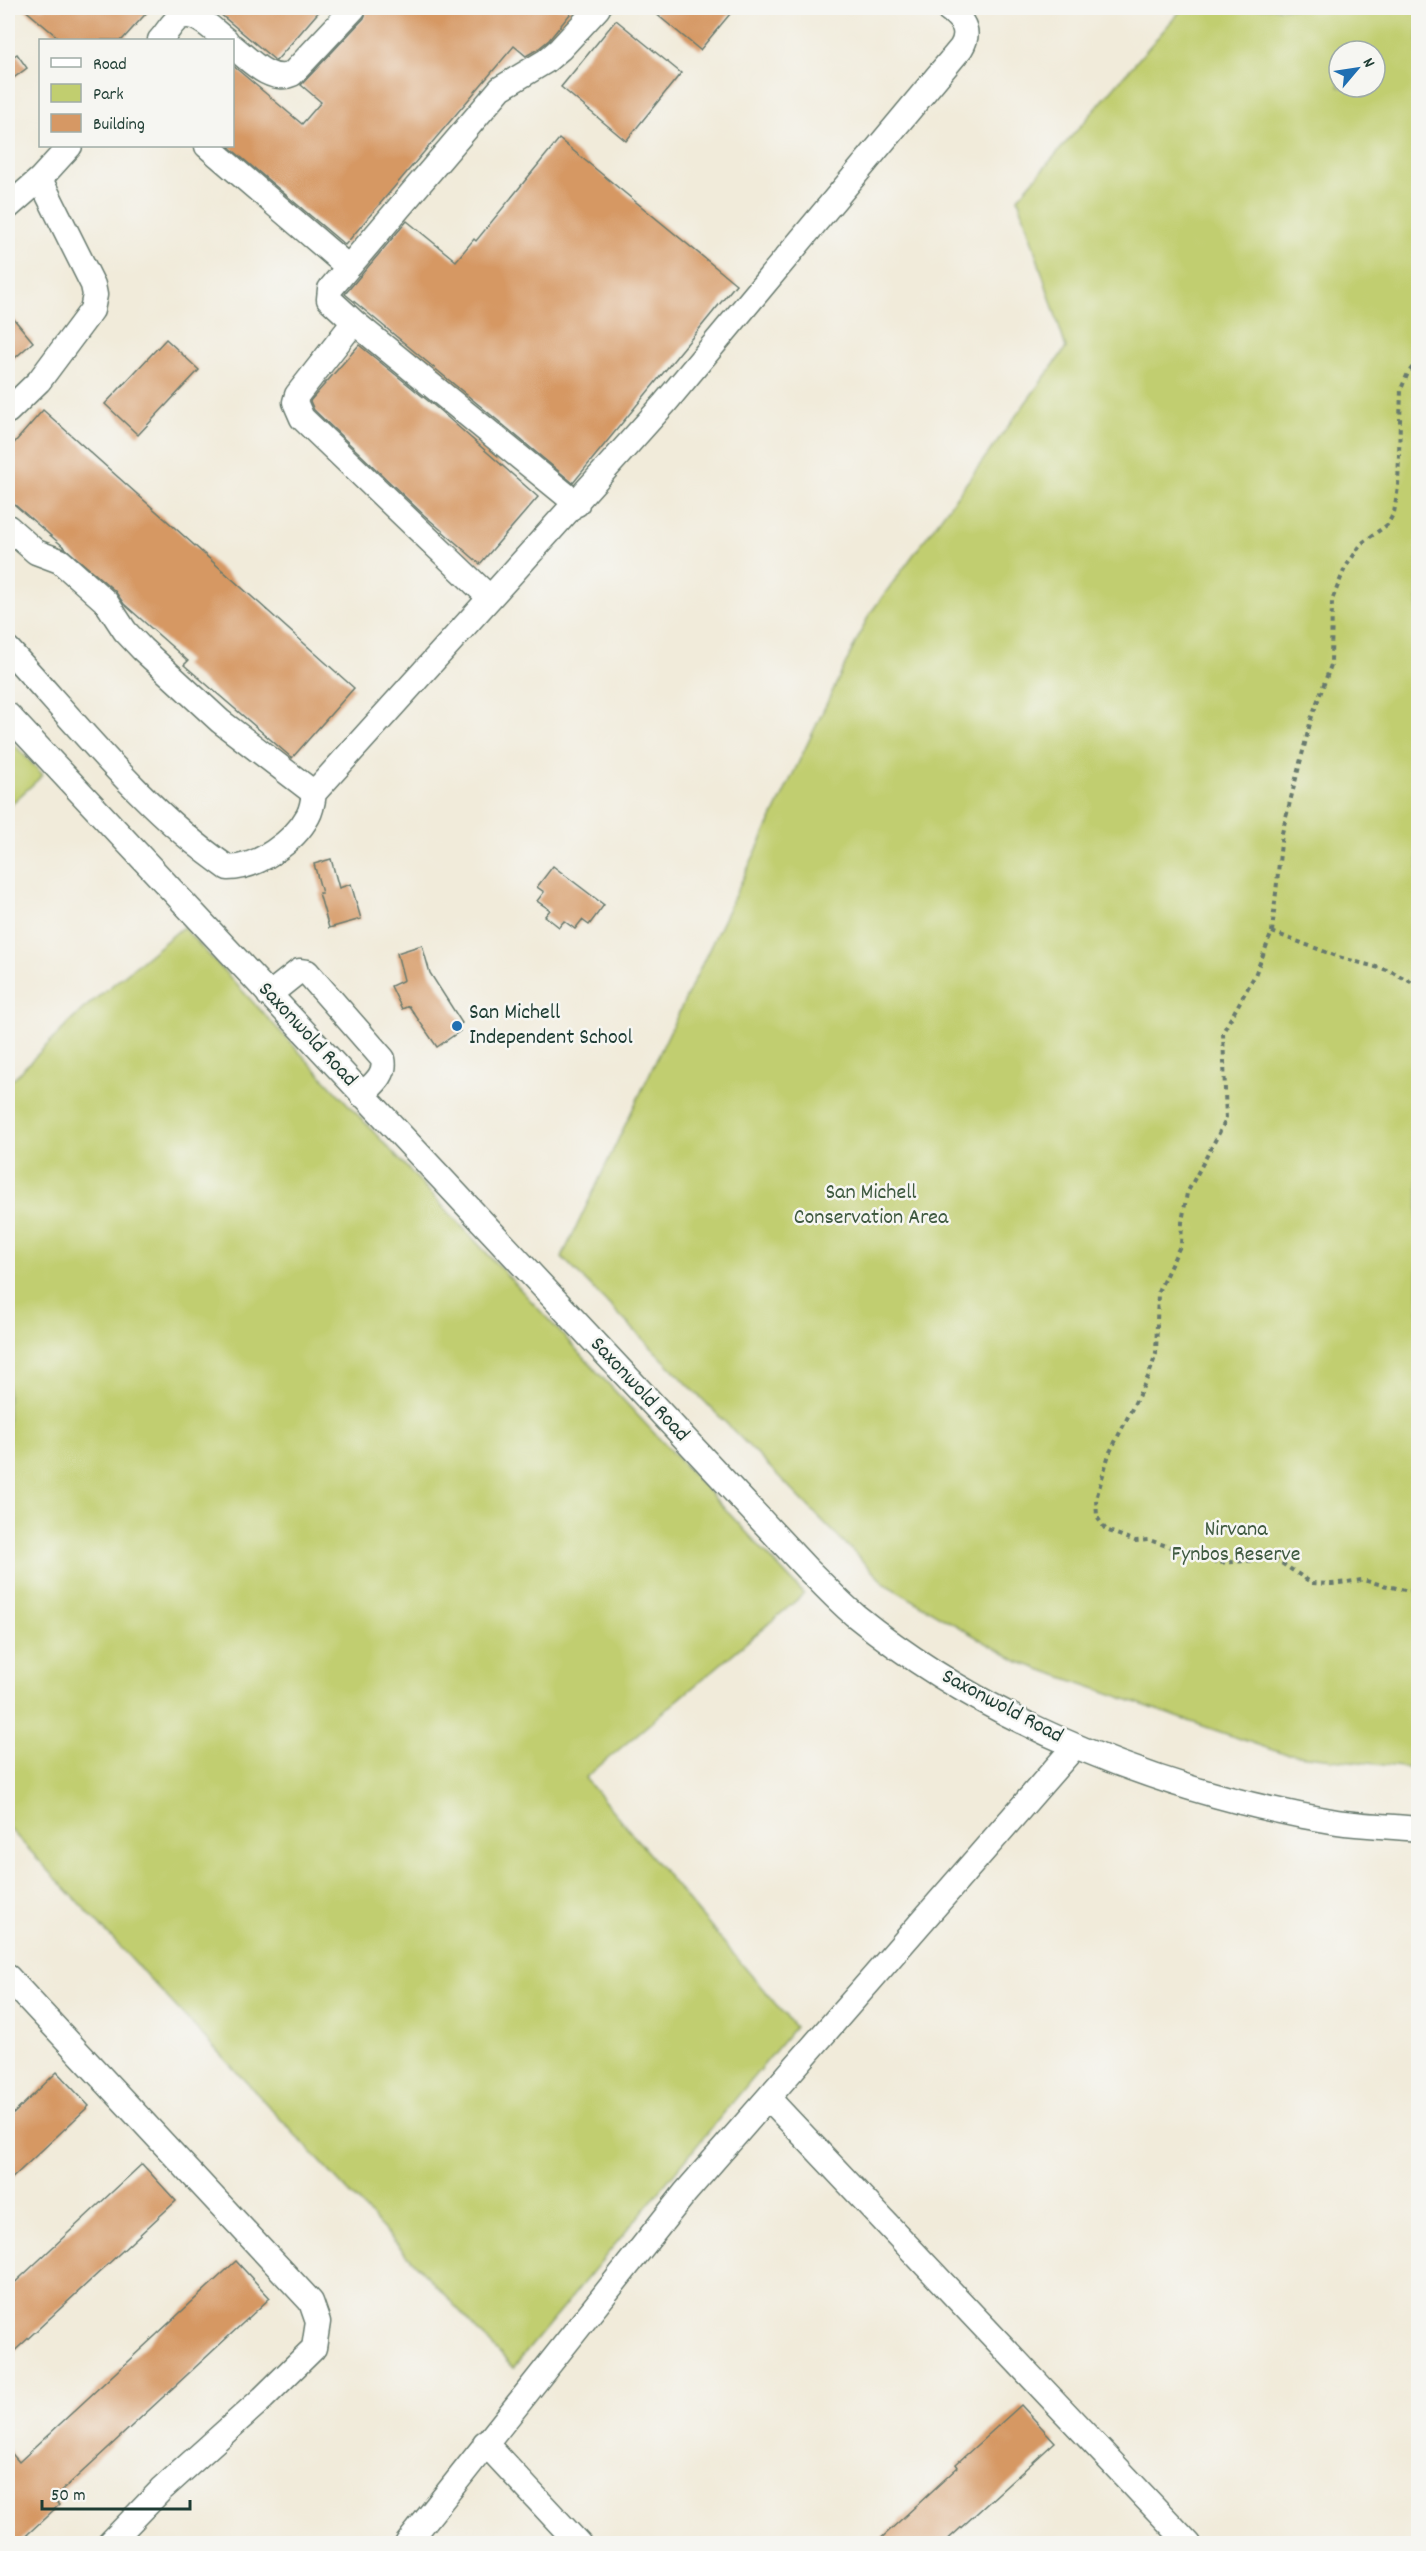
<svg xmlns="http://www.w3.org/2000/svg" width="1426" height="2551" font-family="Dekko,sans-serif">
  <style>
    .green { fill: #c1ce6f; stroke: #708652; stroke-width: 1.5; fill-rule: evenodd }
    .building { fill: #d69864 }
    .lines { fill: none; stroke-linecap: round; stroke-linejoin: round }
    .minor-casing { stroke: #687a6e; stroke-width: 27 }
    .path { stroke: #687a6e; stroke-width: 4; stroke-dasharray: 4.5 4.5; stroke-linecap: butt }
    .minor { stroke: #fff; stroke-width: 24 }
    .poi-dot { fill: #1f6fb2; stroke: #f6f6f2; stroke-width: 2 }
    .labels { text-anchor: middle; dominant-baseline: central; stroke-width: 5; stroke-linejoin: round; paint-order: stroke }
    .poi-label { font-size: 22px; fill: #1f3d34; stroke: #f6f6f2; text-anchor: start }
    .street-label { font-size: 22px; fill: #1f3d34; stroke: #f6f6f2 }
    .park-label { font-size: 22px; fill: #3f5a40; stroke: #f6f6f2 }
  </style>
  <rect width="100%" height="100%" fill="#f6f6f2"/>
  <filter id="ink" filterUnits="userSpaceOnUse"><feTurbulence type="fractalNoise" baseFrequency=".0167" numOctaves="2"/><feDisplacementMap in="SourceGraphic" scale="12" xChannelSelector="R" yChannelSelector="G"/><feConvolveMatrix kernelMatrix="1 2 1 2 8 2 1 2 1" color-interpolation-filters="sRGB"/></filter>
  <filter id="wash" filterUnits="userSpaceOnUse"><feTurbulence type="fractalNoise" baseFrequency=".008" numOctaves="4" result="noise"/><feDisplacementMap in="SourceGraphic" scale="24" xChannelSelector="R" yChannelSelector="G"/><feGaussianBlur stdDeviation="1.35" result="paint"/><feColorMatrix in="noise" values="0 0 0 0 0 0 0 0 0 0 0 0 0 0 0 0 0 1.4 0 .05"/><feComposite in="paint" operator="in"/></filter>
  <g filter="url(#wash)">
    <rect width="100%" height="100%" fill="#f1ebda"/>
    <path class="green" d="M1183,8H1418V1769L1281,1753L1019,1662L885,1584L562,1257L869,615L1066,348L1018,198ZM1339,51H1375V87H1339Z
      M8,738L43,775L8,807Z
      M183,927L804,1594L585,1778L795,2027L513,2368L8,1827V1084L82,1010Z"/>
    <g id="blocks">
      <path class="building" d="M23,8H151L122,40H61Z
        M213,8H322L276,61Z
        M368,8H575L549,40L538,49L526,56L514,46L345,245L228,146H232V65L302,124L321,102L301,85L364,18Z
        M649,8H735L700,50Z
        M616,20L681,73L626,141L561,87Z
        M17,54L27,68L8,82V60Z
        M559,139L736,284L573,483L345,294L407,221L456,261L474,239L476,241Z
        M8,312L33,342L8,364Z
        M166,339L199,370L138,435L105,404Z
        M359,345L437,408L538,497L480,564L424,515L314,410L310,401Z
        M43,410L354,688L292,758L184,665L188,661L124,604L115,591L8,499V450Z
        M331,859L339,888L351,884L361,919L329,928L319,893H322L314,864Z
        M553,866L604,905L589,925L582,920L575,929L564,921L559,927L545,916L550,910L537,901L544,892L537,887Z
        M422,945L430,973L462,1023L457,1026L460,1031L437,1047L409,1006L402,1009L391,986L404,980L397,953Z
        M57,2072L89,2106L8,2182V2119Z
        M142,2164L176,2201L8,2357V2289Z
        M236,2261L270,2298L53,2499L59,2505L17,2544H8V2449L19,2462Z
        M1021,2405L1055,2442L943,2544H875L958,2467L956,2464Z"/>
    </g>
  </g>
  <g filter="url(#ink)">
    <use href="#blocks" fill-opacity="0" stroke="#687a6e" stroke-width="1.5"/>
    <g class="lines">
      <g class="minor-casing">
        <path id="minor" d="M598,8L560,49L546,61L501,88L330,289L329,299L354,322L297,395L295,402L302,418L490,598L665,403L961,48C972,30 961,18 947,8
          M160,40C166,34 172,22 179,18C196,9 214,32 226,40
          M232,46C249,59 270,84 292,74L354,8
          M207,146L348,267
          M8,207L40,179L70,146
          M354,322L577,504
          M8,411L39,381L92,310L95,295L93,285L40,179
          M8,527L36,552L60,561L106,602L125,631L142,649L220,721L314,793L490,598
          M8,649C76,723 145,811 228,868C257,868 294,842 308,816C312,809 313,801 314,793
          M8,715L807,1569C823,1584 839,1602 856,1616C991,1725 1167,1794 1337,1822C1364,1826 1391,1826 1418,1829
          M269,995L299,971L307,972L383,1059C387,1075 372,1085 362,1095
          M8,1977L311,2302L318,2322L314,2348L263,2398L162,2489L109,2544
          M768,2098L1189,2544
          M485,2443L579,2544
          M407,2544L685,2193L1075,1746"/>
      </g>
      <path class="path" d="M1418,360L1408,373L1401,389L1398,487L1394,513L1387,525L1362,543L1345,568L1332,600L1331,665L1312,716L1282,833L1272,932L1255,975L1223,1032L1226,1120L1187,1193L1182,1222L1181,1244L1158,1292L1156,1354L1149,1375L1109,1454L1096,1499L1097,1517L1106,1530L1135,1541L1149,1540L1218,1563L1275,1559L1312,1583L1332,1584L1362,1580L1409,1591L1418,1590
        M1272,932L1342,958L1391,971L1418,986"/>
      <use href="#minor" class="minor"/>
    </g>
  </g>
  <circle class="poi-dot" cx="457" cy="1026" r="6"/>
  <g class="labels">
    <g class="poi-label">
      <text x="469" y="1013">San Michell<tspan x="469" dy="25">Independent School</tspan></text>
    </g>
    <g class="street-label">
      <text transform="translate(307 1035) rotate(47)">Saxonwold Road</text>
      <text transform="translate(639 1390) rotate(47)">Saxonwold Road</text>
      <text transform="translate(1002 1707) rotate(28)">Saxonwold Road</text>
    </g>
    <g class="park-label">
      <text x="871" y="1193">San Michell<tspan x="871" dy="25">Conservation Area</tspan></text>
      <text x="1236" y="1530">Nirvana<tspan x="1236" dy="25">Fynbos Reserve</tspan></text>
    </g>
  </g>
  <rect width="1426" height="2551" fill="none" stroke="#f6f6f2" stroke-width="30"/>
  <rect x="39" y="39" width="195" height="108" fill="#f6f6f2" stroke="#a0aca6" stroke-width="1.5"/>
  <rect x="51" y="58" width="30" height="9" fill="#ffffff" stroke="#a0aca6" stroke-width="1.5"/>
  <text x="93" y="69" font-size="18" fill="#1f3d34">Road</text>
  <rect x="51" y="84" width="30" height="18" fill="#c1ce6f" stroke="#a0aca6" stroke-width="1.5"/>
  <text x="93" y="99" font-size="18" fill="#1f3d34">Park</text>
  <rect x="51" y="114" width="30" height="18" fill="#d69864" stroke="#a0aca6" stroke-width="1.5"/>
  <text x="93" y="129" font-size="18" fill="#1f3d34">Building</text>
  <g transform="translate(1357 69) rotate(61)"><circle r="28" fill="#f6f6f2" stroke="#a0aca6" stroke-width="1.5"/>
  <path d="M0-4.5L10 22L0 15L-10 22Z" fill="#1f6fb2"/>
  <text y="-9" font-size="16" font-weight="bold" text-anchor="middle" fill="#1f3d34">N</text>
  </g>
  <path d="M42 2500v9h148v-9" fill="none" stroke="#1f3d34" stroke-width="3"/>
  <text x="51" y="2500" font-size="18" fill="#1f3d34" stroke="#f6f6f2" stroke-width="4.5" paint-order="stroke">50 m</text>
</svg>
